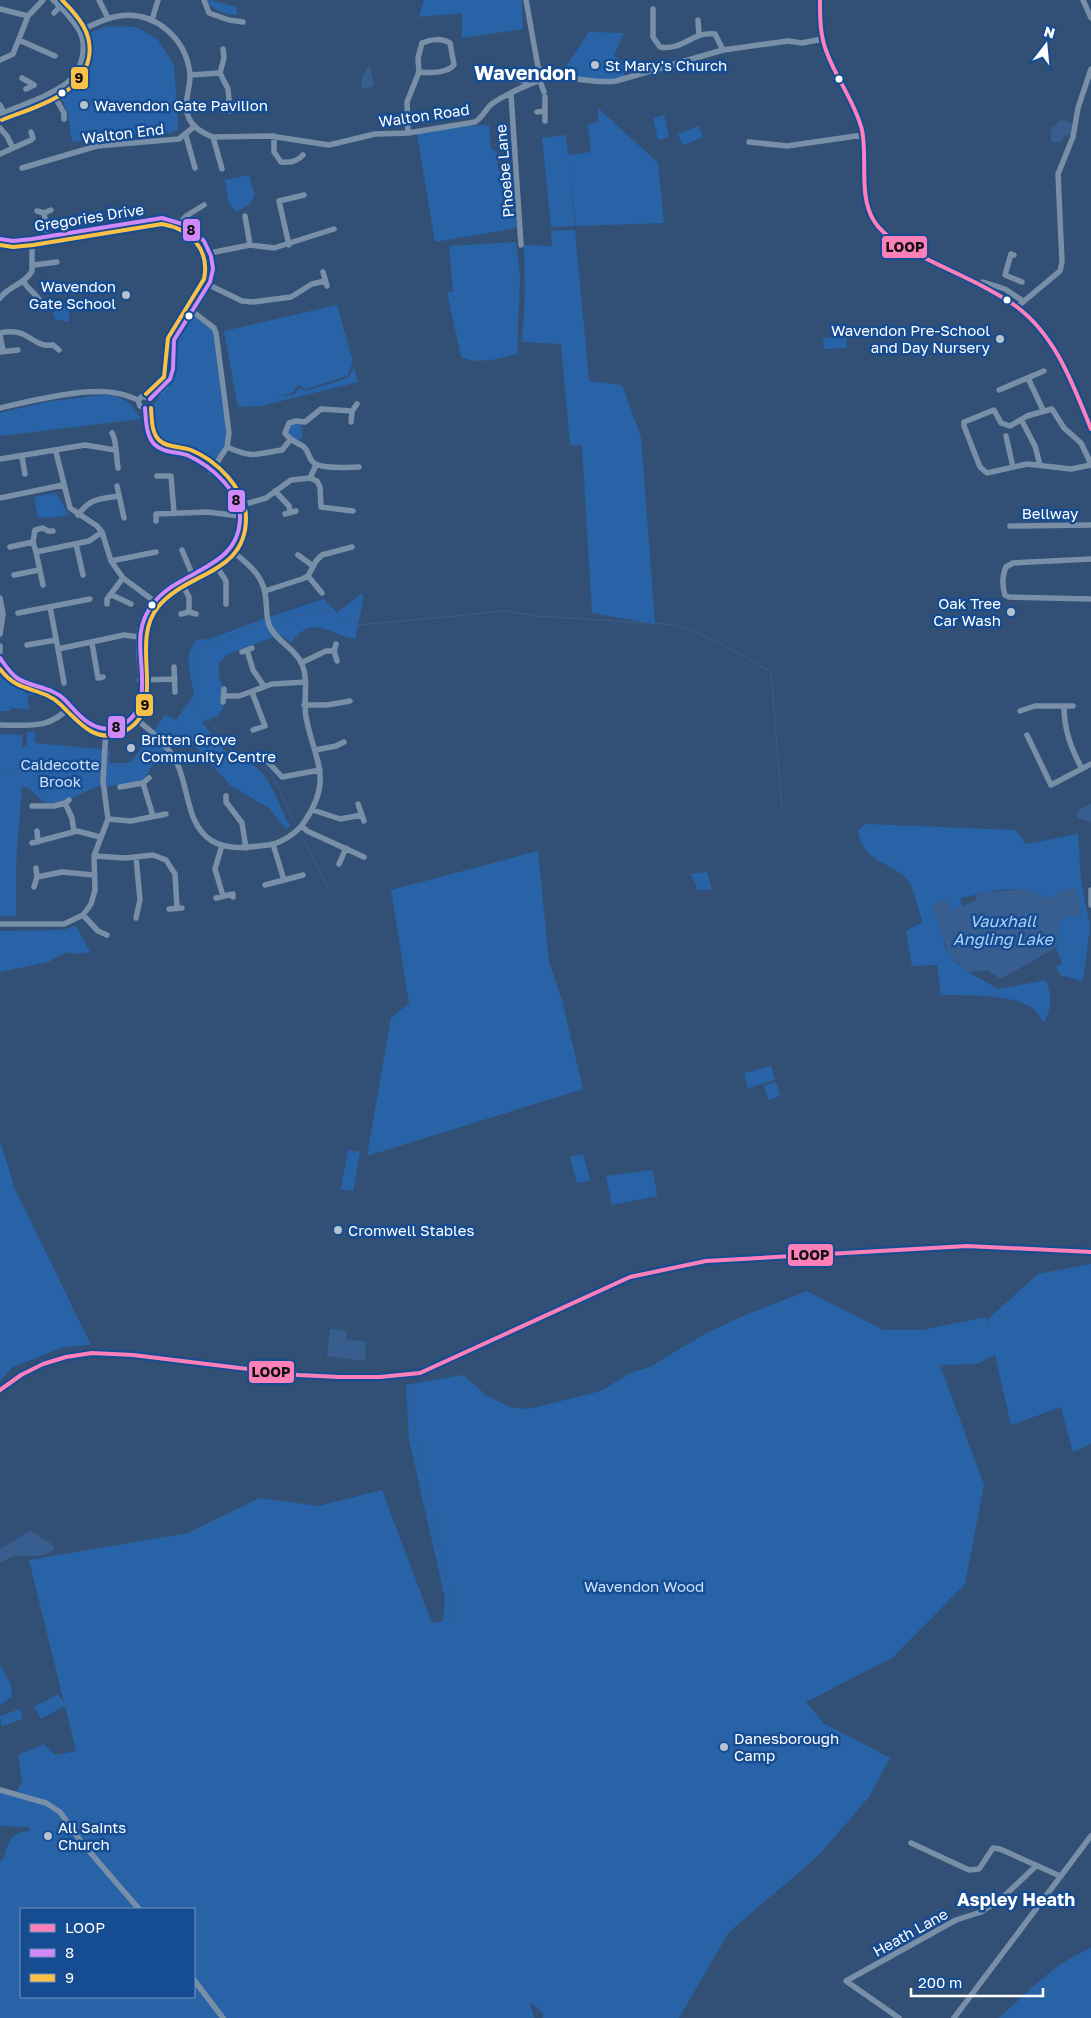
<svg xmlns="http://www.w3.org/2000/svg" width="1091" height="2018" font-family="'Golos Text',sans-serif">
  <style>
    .green { fill: #2963a7; fill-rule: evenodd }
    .water { fill: #375e8f }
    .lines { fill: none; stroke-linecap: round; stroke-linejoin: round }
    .stream { stroke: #375e8f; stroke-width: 1 }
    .minor { stroke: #798fa8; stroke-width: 5.5 }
    .bus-1-casing { stroke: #164c91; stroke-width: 8 }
    .bus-2-casing { stroke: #164c91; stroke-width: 8 }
    .bus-3-casing { stroke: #164c91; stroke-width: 8 }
    .bus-1 { stroke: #ff80b9; stroke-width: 4 }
    .bus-2 { stroke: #d089f6; stroke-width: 4 }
    .bus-3 { stroke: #fbc046; stroke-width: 4 }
    .poi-dot { fill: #b7c2cf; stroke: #164c91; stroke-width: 2 }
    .bus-dot { fill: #fff; stroke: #164c91; stroke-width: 2 }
    .labels { text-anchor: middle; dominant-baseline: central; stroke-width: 5; stroke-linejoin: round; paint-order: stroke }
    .poi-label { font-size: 15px; fill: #fff; stroke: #164c91; text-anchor: start }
    .street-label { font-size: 15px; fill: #fff; stroke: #164c91 }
    .park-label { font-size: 15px; fill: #cae1fc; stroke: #164c91 }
    .water-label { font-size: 16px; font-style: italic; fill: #afd0f7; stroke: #164c91 }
    .quarter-label { font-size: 18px; font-weight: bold; fill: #fff; stroke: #164c91 }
    .district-label { font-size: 20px; font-weight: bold; fill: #fff; stroke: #164c91 }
    .line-badge { stroke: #164c91; stroke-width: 2 }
    .pale-badge-label { font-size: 14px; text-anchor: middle; font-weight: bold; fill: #111 }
  </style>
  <rect width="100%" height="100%" fill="#325075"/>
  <path class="green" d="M207,0C218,0 225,6 236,6L237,15C226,15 217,11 208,4Z
    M424,0H522L523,29L462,38V13L419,17Z
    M107,26L136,27L158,40L174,65L178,126H182L178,127V130L173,131L171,134L166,131L72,142L68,114L60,94C87,77 83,63 87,34Z
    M589,32L624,33L614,56L622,61L625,78L606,82L567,77V65Z
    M598,108L658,163L664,223L576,226L568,155L591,152L588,125L598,122Z
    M664,115L669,137L658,140L653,118Z
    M489,125L491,149L497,152L498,171H511L517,228L435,242L417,134L448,127Z
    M699,126L703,137L683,145L678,134Z
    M566,135L575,226L551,227L542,138Z
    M249,175L255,195L248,206L237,211C225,204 228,193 225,180Z
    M575,230L589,381L622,385L641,437L655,624L592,613L582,445H570L561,344L522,342L525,295L524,245L552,246L551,231Z
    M516,242L520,277L517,354C499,358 478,365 461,357L447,292H453L449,246Z
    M69,300V322L55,319L53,312L55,304L60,306Z
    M337,305L353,362L347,376L306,389L298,385L292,393L277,396L294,395L299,388L306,391L348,378L354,368L358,382L261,406L238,407L224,331Z
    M192,315L212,330L213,334L226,431V440L217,462L213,458L203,463L157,444L151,433L149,425L152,407L170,381L175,340Z
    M846,337L847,348L824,349L823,338Z
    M103,395C121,395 132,402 141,419L0,436V413L46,402Z
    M298,423L301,425L303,434L299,442L287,434L289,426Z
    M56,493L69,515L47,518L38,517L34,497Z
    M363,592C364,609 356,623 356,639C327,635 314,612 291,643L282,636H277L228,654L219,663V678L224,689L223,708L217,716L202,722L231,759C272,763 272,796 290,826L286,829L269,808L230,785L184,734L173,746L157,756L143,783L96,787L61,803L47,804L29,789L22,786L16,865V916H0V734L23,735L22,746L27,747V732H35V743L110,750L109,763H127L132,761L165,715L176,720L194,695C191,677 183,656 196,640L209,639L266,618L324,599L337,613Z
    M0,665L34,686L36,690H34L33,696L28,695V689L19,688L27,694L29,709L11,708V711H0Z
    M865,824L1016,830L1026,844L1078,834L1081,881L1090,927L1083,981L1060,975L1056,967L1062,964L1056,948L1060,918L1080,915L1081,913L1075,888L1059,892L1052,899L1026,889L998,890L960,898L962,906L951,911C949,918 943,930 943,937C945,965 979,977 999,989L1046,980C1052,994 1052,1010 1043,1023C1041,1019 1038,1012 1035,1010C1015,993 967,996 941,995L937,965L912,966L906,931L923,922C919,912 913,884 906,878C888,861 862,861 858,831Z
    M538,851L549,962L562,1000L583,1089L367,1156L391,1018L409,1003L391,890Z
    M707,872L712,889L698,890L691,874Z
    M76,926L90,952L77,954L67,952L48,962L0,972V931L62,930Z
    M771,1066L775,1080L748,1088L744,1073Z
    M776,1082L780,1096L768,1100L764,1086Z
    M0,1140L14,1187L91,1345L64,1347L13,1367L0,1381Z
    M348,1150L360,1152L353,1191L341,1189Z
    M583,1154L590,1180L577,1183L570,1157Z
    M653,1170L657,1196L612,1205L606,1176Z
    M1091,1264V1444L1073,1452L1061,1407L1011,1425L995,1355L977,1364L940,1365L984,1485L965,1584L892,1658L806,1702L823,1723L890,1758L869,1797L818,1856L729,1932L679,2018H543V2013L530,2002L534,2018H0V1861L3,1860C8,1843 10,1832 30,1831L29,1827L0,1826V1790L17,1791L22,1782L18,1755L44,1744L55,1755L76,1751L65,1706L41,1719L34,1707L58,1694L64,1703L29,1560L188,1533L259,1498L319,1506L382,1490L432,1623L443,1621L445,1598L409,1440L406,1385L463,1375L487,1396L510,1407L528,1409L545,1405L601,1391L630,1373L650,1367L703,1335L745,1315L807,1291L883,1330H922L986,1317L989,1329L988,1319L1038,1274ZM21,1909H194V1997H21Z
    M0,1664L11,1685L12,1697L0,1705Z
    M20,1709L23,1719L2,1726L0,1716Z
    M1091,1948V2018H999C1028,1992 1055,1962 1091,1948Z"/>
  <path class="water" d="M368,67H370L374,84L372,87L361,89L362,76Z
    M1061,120L1074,124L1072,134L1065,136L1061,142L1054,143L1051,140V128Z
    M1091,804V822L1077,818L1079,810Z
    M1075,888L1078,893L1081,913L1080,915L1060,918L1056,948L1000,979L988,970L968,972L949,955L932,906L946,899L951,910L975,901L978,893L1026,889L1052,899L1059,892Z
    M330,1329L346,1331V1339L366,1342L365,1361L327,1356Z
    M30,1531L49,1542L55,1549C41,1560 29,1554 15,1556C10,1556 4,1561 0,1563V1549Z"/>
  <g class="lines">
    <path class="stream" d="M277,621L322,608L337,618L360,625L505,611L538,616L663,624L681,626L717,641L771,672L782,808
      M192,704L202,711L234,753C239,753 246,752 250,753C274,763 283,803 295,823
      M177,723L198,692L194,673V650L260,626
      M161,731L166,730
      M111,765C137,767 135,761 148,741
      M0,769L7,773H24L29,769L37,771L51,790L75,777L92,772
      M301,835L329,889
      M413,1387L415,1435L451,1597L450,1627"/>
    <path class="minor" d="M99,0L108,18
      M204,0L209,13L229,20L243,22
      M526,0L538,67L549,78
      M820,0C820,13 820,29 823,41C830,70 850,93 859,120C870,152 858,191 874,221C892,253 985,282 1018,308C1058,339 1073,385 1091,429
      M1083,0L1091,18
      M0,9L28,16
      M653,9V37L660,47C683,51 693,31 715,34L723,50
      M54,13L64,2
      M152,20L158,0
      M698,20L699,35
      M80,31C92,25 105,18 119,16C155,11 186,38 190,74C191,87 184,99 187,112C189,125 202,133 213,137L270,136L329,145L375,134L408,133L475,122C483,117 486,108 493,103C505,95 537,79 551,78C573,76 594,84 616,81L723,50L788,41L802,43L822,39
      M19,40L55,56
      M223,49L224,58L220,73L228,89L230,111
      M0,60L13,54L28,16L43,0
      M190,75L220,73
      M22,78L34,85
      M494,78L495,72L515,77L529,84
      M540,81L544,92
      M534,82L538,67
      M26,89L34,85
      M52,92L64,113V119
      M511,94L521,245
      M545,97V121
      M0,105L4,113
      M537,112L545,111
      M0,114C22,105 48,97 67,83C82,72 88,46 79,30C72,19 62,8 53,0
      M0,128L7,136L13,148
      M408,133L407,102L419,72L418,58L422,43C431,39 442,38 450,43L454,65C446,74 429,73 419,72
      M186,136L195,168
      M274,136V152L281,162C290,163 297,162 303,155
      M213,137L222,169
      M749,142L787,146L863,135
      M0,154L31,140L33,138L31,132
      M22,168L97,146L179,139L195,126
      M37,211L44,213L48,236
      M44,213L51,210
      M245,216L250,245
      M181,222L186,216L204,205
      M0,239L13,241L32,239L162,218C179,220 194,226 204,241C231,283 187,305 174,340C171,347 173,355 173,363C174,380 163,390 150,399
      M289,245L279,201L304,195
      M210,253L250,245L274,248L334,229
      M1014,255L1011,254L1005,275L1022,282
      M34,265L57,262
      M323,272L327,286
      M24,282C29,291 40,296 42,306
      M209,285L242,301L253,302L291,297L312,284L325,281
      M979,285L983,282L1005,289L1023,301
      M0,298C9,286 25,284 32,271V239
      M1017,307L1060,271L1062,262L1058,174L1073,137L1078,108L1091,69
      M192,311L214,328L216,333L229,433L227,447L211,472
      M0,333C29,326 31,348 53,345
      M0,335L3,350
      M53,345L59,350
      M0,352L18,350
      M1028,378L1043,410
      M999,390L1044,371
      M0,408C30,401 86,387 116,393C123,394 131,397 138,400
      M145,408L140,406L138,400L143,396L150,399
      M352,411L321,409L305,422L296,421L289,423L285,433C290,441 297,442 304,447C309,452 308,456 312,461C318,470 348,467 359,467
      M351,422L352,411L357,404
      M1023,423L1035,446L1040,465
      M112,433C117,441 116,456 118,468
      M1006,436L1013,467
      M227,447C254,459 255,454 282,450L290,440
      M56,452L70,508L97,526L102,532L111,561L123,578L154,601
      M22,457L25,474
      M0,459L85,445L115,450
      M1091,464L1081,443L1064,428L1052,409L1027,416L1010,426L1001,423L994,410L964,422V426L980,467L987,473L1027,464L1071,469L1091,465
      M157,476H171L174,513
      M310,478L316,465
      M117,486L124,518
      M275,491L289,506L290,511
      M0,498L63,485
      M239,506L266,498L291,480L310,478L317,481L320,487L321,507L353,511
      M285,514L296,511
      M78,515C90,498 99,499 119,496
      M156,521V514L207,512L240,516
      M1010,526L1091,525
      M76,544L83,575
      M10,547L33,542
      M182,550L192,574
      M36,552L33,542L35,530L43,528L48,531H53
      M298,555L313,566
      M1091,559L1013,563L1006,567C1002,576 1002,585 1005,595L1009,597L1091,599
      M111,561L156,552
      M215,564L226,581V604
      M14,575L39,570
      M308,576L322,593
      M180,580L189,597V612
      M43,585L36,552L89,541L102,532
      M265,591L302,579L308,576L316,561L322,555L352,547
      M112,595L131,604
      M0,598L3,614L0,634
      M107,604V599L123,578
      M50,607L58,649L124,635L139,637
      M18,613L90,599
      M181,614L189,612L196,614
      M92,643L98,678L103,677
      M27,645L56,640
      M0,646V652
      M58,649L64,683
      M247,650L253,670L264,686
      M334,651L337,661
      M242,652L252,648
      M0,658C6,666 11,676 20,680C37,690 46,682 64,699C73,708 81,719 92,725C114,738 138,720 141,697C143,677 137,656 139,636C140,624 147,611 154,602C181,564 239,576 240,518C241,494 210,465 189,456C177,451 165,455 154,444C146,435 146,420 145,408
      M301,663L326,651H334L336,644
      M174,667L175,692
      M140,680L175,679
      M252,692L265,726L253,730
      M224,696H239L272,684L306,682
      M223,702L224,689
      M304,705H327L350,701
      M1064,706C1064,730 1071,748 1082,769
      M1020,711L1035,706H1073
      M133,717C151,730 167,744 177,763C189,788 186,825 212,841C230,851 249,847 268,845C282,843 297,833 305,821C334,778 314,760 306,717C303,699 309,681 302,664C295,648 277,642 270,627C266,619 267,610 266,601C265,576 249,565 231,550
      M0,725C31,725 48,730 71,706
      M1027,735L1051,785L1091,764
      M315,750L336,746L344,742
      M269,763L282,777L320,770
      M143,783L153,816
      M120,787L143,783L149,778
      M226,796V802L242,823L246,848
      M69,800L65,803L72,818L74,832
      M358,804L364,821
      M32,806H54L65,803
      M313,810L340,819L362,815
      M108,819L131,821L166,814
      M302,826L307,831L364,857
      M37,831L38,842
      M32,843L77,831L100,837
      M273,844L284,880
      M222,845L215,869L223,896
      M94,856L126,858L153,855L166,860L175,874L177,908
      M136,857L140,900L136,918
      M339,864L346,848
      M37,877L62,872L94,875
      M265,885L303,875
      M34,887L37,877L36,868
      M1091,890V905
      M216,898L233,894V897
      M169,909L182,908
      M83,915L98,931L107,935
      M0,924H64L83,915L91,904L95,890L94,856L108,819L103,781L106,729
      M0,1390C28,1368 56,1356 92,1353C200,1355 314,1390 420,1373L630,1277L706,1261L967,1246L1091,1252
      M0,1790L46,1803L60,1812L82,1843L139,1909
      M911,1843L969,1870L979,1869L993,1848L1000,1849L1060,1876
      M194,1980L223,2018
      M899,2018L846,1981L956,1920L981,1912L1000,1900L1036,1866
      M954,2018L1091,1836"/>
    <g class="bus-1-casing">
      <path id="bus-1" d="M820,0C820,18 820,36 827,53C837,80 855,102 862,130C868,159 858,195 874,221C880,231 890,238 899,244C937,267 981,281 1017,307C1056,336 1073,385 1091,429
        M0,1390L21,1375L43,1364L66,1357L92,1353L133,1355L298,1375L339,1377H380L420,1373L630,1277L706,1261L967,1246L1091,1252"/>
    </g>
    <g class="bus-2-casing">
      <path id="bus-2" d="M0,239L13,241L32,239L162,218L186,225L204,241L211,256L213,269L210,282L174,340L173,369L170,379L150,399
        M0,658C5,665 10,673 17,678C32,688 51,686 65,700C73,708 79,717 89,723C111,737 136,723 141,699C147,665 129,634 153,604C179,569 239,570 240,518C241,492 211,466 189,456C178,451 164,454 154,444C146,435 146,420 145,408"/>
    </g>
    <g class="bus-3-casing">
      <path id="bus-3" d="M2,120C34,107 82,96 89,57C93,33 78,16 62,0
        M0,245L13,247L33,245L162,224C191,229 210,250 204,279L168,338L164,377L146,394
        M0,669C18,694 41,686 60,704C77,720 94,744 121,733C172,711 127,645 158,607C187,571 246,575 246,518C246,489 216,460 191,450C181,446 167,448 159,440C151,432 152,418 151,408"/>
    </g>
    <use href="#bus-1" class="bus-1"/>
    <use href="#bus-2" class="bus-2"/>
    <use href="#bus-3" class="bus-3"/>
  </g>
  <g class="poi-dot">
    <circle cx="595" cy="65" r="5"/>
    <circle cx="84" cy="105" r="5"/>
    <circle cx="126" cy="295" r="5"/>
    <circle cx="1000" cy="339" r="5"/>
    <circle cx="1011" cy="612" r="5"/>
    <circle cx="131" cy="748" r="5"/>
    <circle cx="338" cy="1230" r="5"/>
    <circle cx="724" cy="1747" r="5"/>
    <circle cx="48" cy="1836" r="5"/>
  </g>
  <g class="bus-dot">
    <circle cx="839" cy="79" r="4.5"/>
    <circle cx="62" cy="93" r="4.5"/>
    <circle cx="1007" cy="300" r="4.5"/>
    <circle cx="189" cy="316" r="4.5"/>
    <circle cx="152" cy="605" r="4.5"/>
  </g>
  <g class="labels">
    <g class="poi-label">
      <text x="605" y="65">St Mary's Church</text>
      <text x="94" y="105">Wavendon Gate Pavilion</text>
      <text x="116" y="286" text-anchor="end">Wavendon<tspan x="116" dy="17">Gate School</tspan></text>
      <text x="990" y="330" text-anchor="end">Wavendon Pre-School<tspan x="990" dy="17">and Day Nursery</tspan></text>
      <text x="1001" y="603" text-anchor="end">Oak Tree<tspan x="1001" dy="17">Car Wash</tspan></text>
      <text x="141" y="739">Britten Grove<tspan x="141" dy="17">Community Centre</tspan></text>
      <text x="348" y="1230">Cromwell Stables</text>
      <text x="734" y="1738">Danesborough<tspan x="734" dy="17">Camp</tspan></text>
      <text x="58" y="1827">All Saints<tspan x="58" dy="17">Church</tspan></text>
    </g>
    <g class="street-label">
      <text transform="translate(424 115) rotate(-8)">Walton Road</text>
      <text transform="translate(123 133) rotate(-7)">Walton End</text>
      <text transform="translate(504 171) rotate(-95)">Phoebe Lane</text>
      <text transform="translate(89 217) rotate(-9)">Gregories Drive</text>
      <text x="1050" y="513">Bellway</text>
      <text transform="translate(910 1932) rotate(-29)">Heath Lane</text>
    </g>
    <g class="park-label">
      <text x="60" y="764">Caldecotte<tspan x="60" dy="17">Brook</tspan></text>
      <text x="644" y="1586">Wavendon Wood</text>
    </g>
    <g class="water-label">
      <text x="1003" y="921">Vauxhall<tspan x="1003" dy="18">Angling Lake</tspan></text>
    </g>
    <g class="quarter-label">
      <text x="1016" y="1899">Aspley Heath</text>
    </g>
    <g class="district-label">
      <text x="525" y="72">Wavendon</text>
    </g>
  </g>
  <g class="line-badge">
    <rect x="70" y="66" width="19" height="24" rx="5" fill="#fbc046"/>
    <rect x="182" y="218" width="19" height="24" rx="5" fill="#d089f6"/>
    <rect x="881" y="235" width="47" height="24" rx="5" fill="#ff80b9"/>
    <rect x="227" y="489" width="19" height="24" rx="5" fill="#d089f6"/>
    <rect x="135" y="693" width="19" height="24" rx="5" fill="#fbc046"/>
    <rect x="107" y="715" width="19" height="24" rx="5" fill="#d089f6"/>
    <rect x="787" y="1243" width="47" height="24" rx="5" fill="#ff80b9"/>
    <rect x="248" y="1360" width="47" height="24" rx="5" fill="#ff80b9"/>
  </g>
  <g class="pale-badge-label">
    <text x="79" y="83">9</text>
    <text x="191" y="235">8</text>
    <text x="905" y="252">LOOP</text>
    <text x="236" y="505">8</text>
    <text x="145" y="710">9</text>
    <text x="116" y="732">8</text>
    <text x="810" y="1260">LOOP</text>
    <text x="271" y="1377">LOOP</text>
  </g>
  <rect x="20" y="1908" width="175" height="90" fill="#164c91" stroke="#7394bd"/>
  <rect x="30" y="1924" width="25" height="8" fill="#ff80b9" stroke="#7394bd"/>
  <text x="65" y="1933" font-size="15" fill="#ffffff">LOOP</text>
  <rect x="30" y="1949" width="25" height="8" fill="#d089f6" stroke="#7394bd"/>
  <text x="65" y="1958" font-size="15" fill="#ffffff">8</text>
  <rect x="30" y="1974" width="25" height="8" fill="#fbc046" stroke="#7394bd"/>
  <text x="65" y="1983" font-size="15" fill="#ffffff">9</text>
  <g transform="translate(1046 45) rotate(16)" stroke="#164c91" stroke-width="4" paint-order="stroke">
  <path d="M0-4L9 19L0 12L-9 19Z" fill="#ffffff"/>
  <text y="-8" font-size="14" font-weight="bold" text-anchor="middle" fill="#ffffff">N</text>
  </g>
  <path d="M911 1988v8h132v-8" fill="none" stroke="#ffffff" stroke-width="2.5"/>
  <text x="918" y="1988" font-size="15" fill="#ffffff" stroke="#164c91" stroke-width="4" paint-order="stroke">200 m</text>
</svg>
